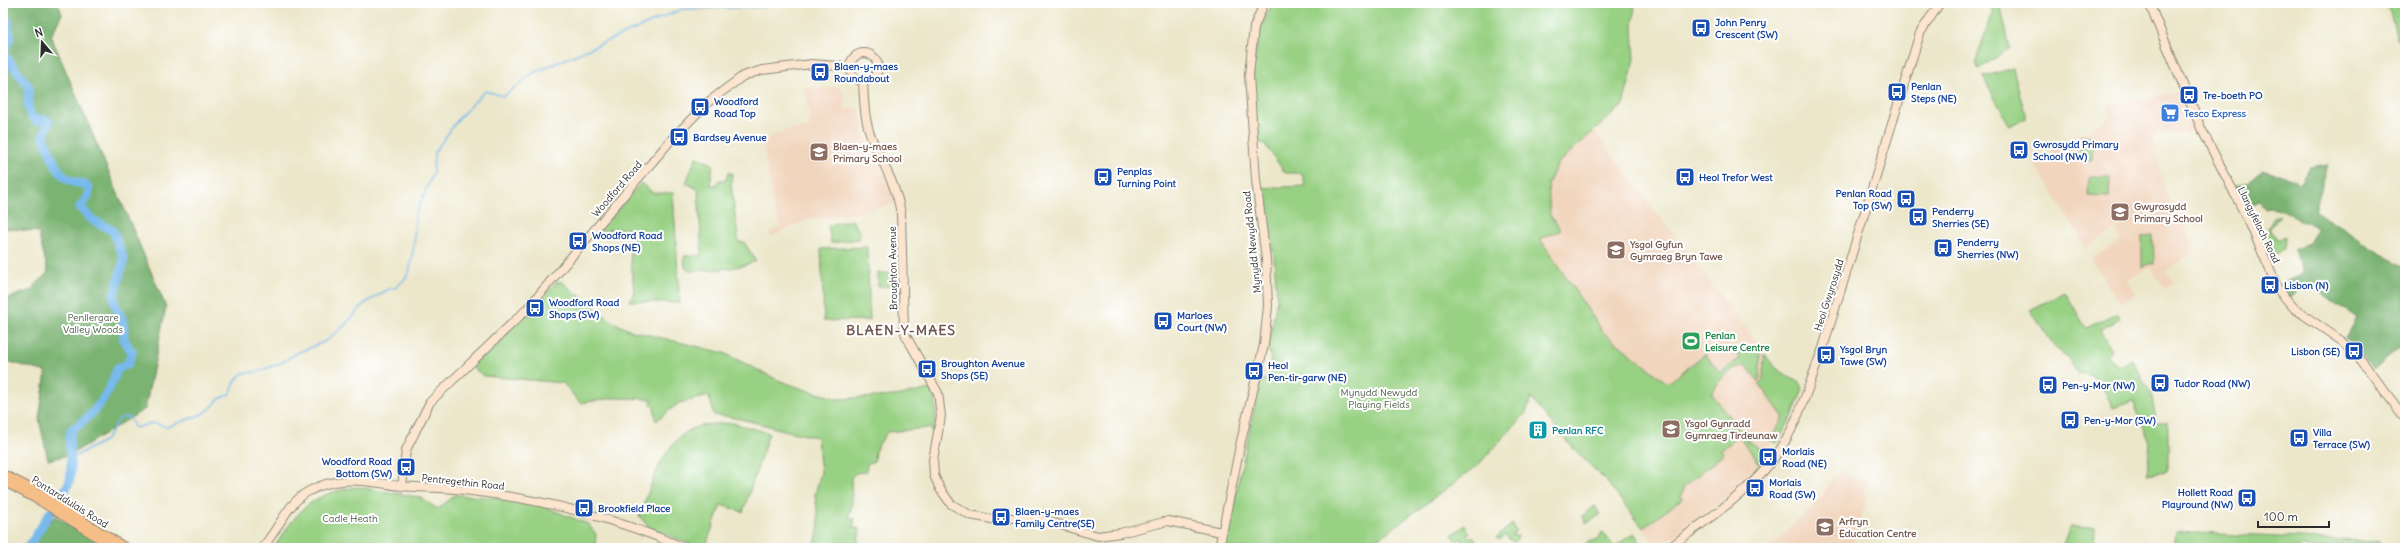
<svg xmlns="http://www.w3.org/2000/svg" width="2408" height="551" font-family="Delius,sans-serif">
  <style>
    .built { fill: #f1d5bd }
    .green { fill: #99d184; stroke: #627e58 }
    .forest { fill: #7ab372; stroke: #526f4e }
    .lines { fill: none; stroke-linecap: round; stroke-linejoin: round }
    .stream { stroke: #77b9ec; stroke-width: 1.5 }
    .river { stroke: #77b9ec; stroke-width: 9 }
    .secondary-casing { stroke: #8c897a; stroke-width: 10 }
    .primary-casing { stroke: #8c897a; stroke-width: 10 }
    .secondary { stroke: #fbe5cf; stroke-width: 8 }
    .primary { stroke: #f6be87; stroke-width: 8 }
    .labels { text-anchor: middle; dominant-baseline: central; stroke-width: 4; stroke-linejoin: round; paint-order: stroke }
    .transit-label { font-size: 10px; font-weight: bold; fill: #164399; stroke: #fff; text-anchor: start }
    .shop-label { font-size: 10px; font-weight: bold; fill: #366cbe; stroke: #fff; text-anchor: start }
    .education-label { font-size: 10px; font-weight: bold; fill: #785e54; stroke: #fff; text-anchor: start }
    .street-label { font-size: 10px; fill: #2b2b2b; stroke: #fff }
    .park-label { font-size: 10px; fill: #4c5d46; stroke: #fff }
    .leisure-label { font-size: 10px; font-weight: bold; fill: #27864d; stroke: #fff; text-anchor: start }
    .culture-label { font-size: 10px; font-weight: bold; fill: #0d838f; stroke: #fff; text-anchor: start }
    .district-label { font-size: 14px; font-weight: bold; letter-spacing: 1px; fill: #725850; stroke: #fff }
  </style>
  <rect width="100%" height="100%" fill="#fff"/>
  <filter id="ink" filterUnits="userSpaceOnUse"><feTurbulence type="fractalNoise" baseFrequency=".025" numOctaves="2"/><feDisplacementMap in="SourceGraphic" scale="8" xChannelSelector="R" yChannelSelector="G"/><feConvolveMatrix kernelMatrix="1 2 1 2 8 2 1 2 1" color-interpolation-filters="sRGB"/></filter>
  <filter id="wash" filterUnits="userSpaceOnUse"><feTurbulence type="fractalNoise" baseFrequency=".012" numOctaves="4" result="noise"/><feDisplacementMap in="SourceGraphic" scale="16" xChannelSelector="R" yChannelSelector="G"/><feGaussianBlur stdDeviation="0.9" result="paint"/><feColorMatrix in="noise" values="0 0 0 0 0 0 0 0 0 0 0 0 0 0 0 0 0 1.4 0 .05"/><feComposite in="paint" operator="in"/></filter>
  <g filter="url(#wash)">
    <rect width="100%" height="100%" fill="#ece7ca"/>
    <path class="built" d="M840,87L845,95V109L859,108L865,135L889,182L895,204L851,214L806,220L771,237L769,232L781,226L774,209L763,142L777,133L790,129L809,128L807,101L804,88Z
      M2181,91L2196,131L2187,134H2152L2166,194L2197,250L2166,271L2175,284L2164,289L2150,267L2128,280L2136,294L2119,303L2092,259L2121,240L2115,230L2086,248L2035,164L2054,155L2050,148L2072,139L2110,117L2107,107L2116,102L2146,99Z
      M1594,131L1776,368L1799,383L1803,389L1792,417L1777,443L1773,441L1767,448L1771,450L1760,464L1728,496L1659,548L1606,481L1567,442L1540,239L1552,235L1548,184L1558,163Z
      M1840,470L1852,477L1867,480L1864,494L1868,495L1851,548H1769L1814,506Z"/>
    <path class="green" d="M1272,3H1635L1633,29L1635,59L1623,105L1558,163L1548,184L1550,215L1561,230L1540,239L1603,332L1666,382L1671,381L1705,354L1720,373L1740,359L1736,353L1760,348V379L1758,381L1746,365C1729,369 1719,378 1712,394L1748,441L1769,453L1760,464L1739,436L1721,450L1724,454L1683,487L1684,490L1680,496L1682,499L1643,528L1606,481L1567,442L1531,398L1526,413L1477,466L1366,548H1224L1259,386L1268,375L1271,360L1268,347L1277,299L1274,256L1260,188L1305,186L1302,173H1285L1265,144L1256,142L1252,70L1260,30Z
      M1995,3H2000L2010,48L1979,69L1975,64Z
      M2381,3H2405V44L2397,39L2390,11Z
      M2013,68L2026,118L2010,126L1983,77Z
      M2081,135L2094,136L2092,160L2080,159Z
      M696,157L713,164L710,185H716L719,180H726L728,173H732L731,185L739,243L744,242L756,261C735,270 712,270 689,271L685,267L684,256L702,255L698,189L686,183Z
      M2089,176L2110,177L2109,197L2088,196Z
      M641,183L653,193H673L680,303L629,301L634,291L629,242L634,240V235L628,233V228L599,231Z
      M2281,215L2270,228L2278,241L2285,237L2284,249L2270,259L2259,236L2270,232L2268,228L2274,218Z
      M852,220L861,234L858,239L831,243L828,225Z
      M2153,235L2154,264L2148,263L2142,268V236Z
      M867,247L870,320L824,321L821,249Z
      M878,273H897L896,287L878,286Z
      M556,282H562L613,322L629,330L724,353L778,380L806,390L839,399L895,396L931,389C939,403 936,418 933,433L929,428L887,432L875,451L874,461L867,464L866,472L856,473L851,477L852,503L849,517L855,519L853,527L860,529L857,548H814L819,526L815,495L821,472L817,437C782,432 749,418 714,415L709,396L679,403L656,421L654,407L651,405L652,399L614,398L580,403L563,383L484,376L473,368V363L526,315L538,309L541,299Z
      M2065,292L2086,328L2117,314L2120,319L2100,330L2112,350L2107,354L2118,367L2131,359L2152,395L2155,422H2168V471L2147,474L2150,443L2133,401L2113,408C2103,389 2102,375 2078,373L2069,359L2056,348L2030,310Z
      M1764,354L1776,368L1799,383L1803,389L1792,417L1777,443L1770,439L1784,418L1759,383L1763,380Z
      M733,423L769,433L743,512L721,505L705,548H700L650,528L639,516C651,488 661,445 690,430C703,423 719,424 733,423Z
      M358,487L419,497L438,509L455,495L500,498L537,504L588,524L596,534L595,548H274C298,510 311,493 358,487Z
      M1595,506L1600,515L1587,523L1582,516Z
      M1512,524L1516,531L1513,534L1515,537L1518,535L1517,540L1513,543L1505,535L1500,540L1496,538Z
      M1465,525L1470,533L1467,535L1469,538L1473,536L1478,543L1471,548H1463L1461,546L1465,543L1461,538L1457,541L1452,535Z
      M2071,526L2095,527L2094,548H2061Z
      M1602,532L1614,547L1634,533L1645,548H1581L1590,541H1597Z
      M2176,532L2380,542L2373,548H2355L2339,544C2332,549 2315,548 2306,548L2303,545L2301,548H2174Z"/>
    <path class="forest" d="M3,3H58L62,14L51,36L166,307L145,409L70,455L48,460L39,419L46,372L3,360V300L31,290L48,272L38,232L3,228Z
      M2328,164L2315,211L2339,225L2362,243L2405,267V346L2403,344L2373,370L2346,338L2357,318L2308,283L2289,298L2282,283L2303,274L2301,264L2293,249L2310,243L2318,229L2309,222H2300L2286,211L2270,208L2265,209L2259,202L2246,209L2235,186L2249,182L2262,170L2301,182L2310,167Z
      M55,516L107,548H21Z"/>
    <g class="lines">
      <path class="stream" d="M72,458L106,440L120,418L129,417L135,428L153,423L167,427L200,415L210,409L219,399L230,394L236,380L243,373L257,372L281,363L297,353L326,341L343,327L364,304L387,290L395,288L403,281L409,273L414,245L415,216L433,173L434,153L459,118L485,91L504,96L533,73L682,9L766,7L772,3"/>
      <path class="river" d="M3,19L8,21L10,37L3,53
        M3,53L29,87C28,100 25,113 37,121L44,119L49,122L43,136C50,150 55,174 71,181C78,184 82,182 89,188L88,196L80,207L91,219L113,231L124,260L114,295L115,305L123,320L124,340L132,352L128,364L117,369C109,395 95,415 71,430C66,448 74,461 70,479C68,491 56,497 56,508L49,514L28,548"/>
    </g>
  </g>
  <g filter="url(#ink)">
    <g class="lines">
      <g class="secondary-casing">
        <path id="secondary" d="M2149,3L2201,128L2250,224L2279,291L2295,309L2343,342L2361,360L2405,418
          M850 67a14 14 0 1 1 28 0a14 14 0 1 1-28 0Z
          M863,81C864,100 864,120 872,139C883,165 896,184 901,213L904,329L906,336L938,393L941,416L933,460L934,475L940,489L951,504L970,515L992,519L1034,517L1098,536L1120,533L1168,521L1221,532
          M402,486L406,450L430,402L526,310L671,140L707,103L743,76L762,70L812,64L851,67
          M262,548C279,529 286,504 309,491C339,474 369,482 401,486C422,488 443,487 464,490C545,500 610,516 685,548
          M1219,548L1241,441L1264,345L1268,306L1266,259L1256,180L1249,75L1254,27L1264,3
          M1669,548C1711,516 1763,485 1788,436C1803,409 1810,380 1822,351L1920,33L1940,3"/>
      </g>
      <g class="primary-casing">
        <path id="primary" d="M3,474L38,492L126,548
          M3,481L40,501L115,548"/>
      </g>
      <use href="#secondary" class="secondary"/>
      <use href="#primary" class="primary"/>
    </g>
  </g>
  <defs>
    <g id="bus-square" transform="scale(1)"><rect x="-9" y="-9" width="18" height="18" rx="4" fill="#1a4fb4" stroke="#fff"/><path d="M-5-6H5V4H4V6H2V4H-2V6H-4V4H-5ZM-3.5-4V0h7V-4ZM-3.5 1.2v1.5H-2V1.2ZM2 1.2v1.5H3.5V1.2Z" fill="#fff"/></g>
    <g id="supermarket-square" transform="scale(1)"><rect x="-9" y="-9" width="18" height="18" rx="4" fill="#3f7fe0" stroke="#fff"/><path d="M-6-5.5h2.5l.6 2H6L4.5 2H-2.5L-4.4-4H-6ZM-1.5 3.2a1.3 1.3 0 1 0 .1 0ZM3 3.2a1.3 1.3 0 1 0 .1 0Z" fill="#fff"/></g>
    <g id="school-square" transform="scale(1)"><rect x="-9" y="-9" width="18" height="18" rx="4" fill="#8d6e63" stroke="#fff"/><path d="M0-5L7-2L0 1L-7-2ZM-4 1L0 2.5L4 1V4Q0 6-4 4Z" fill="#fff"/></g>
    <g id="stadium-square" transform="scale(1)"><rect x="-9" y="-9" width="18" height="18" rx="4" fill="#2e9e5b" stroke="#fff"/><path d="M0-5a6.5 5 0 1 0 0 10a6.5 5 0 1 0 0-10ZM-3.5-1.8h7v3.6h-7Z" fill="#fff"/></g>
    <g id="building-square" transform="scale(1)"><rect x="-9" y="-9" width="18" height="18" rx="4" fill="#0f9aa8" stroke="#fff"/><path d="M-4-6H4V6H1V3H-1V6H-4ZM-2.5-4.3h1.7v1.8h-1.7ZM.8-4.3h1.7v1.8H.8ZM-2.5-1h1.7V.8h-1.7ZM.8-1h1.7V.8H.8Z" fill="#fff"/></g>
  </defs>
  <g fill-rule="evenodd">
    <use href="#bus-square" x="1701" y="28"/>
    <use href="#bus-square" x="820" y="72"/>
    <use href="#bus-square" x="1897" y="92"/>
    <use href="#bus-square" x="2189" y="95"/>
    <use href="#bus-square" x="700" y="107"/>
    <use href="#supermarket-square" x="2170" y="113"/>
    <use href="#bus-square" x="679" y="137"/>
    <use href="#bus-square" x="2019" y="150"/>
    <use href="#school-square" x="819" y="152"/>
    <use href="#bus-square" x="1103" y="177"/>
    <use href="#bus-square" x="1685" y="177"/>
    <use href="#bus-square" x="1906" y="199"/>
    <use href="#school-square" x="2120" y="212"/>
    <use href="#bus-square" x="1918" y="217"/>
    <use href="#bus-square" x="578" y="241"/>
    <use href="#bus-square" x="1943" y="248"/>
    <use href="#school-square" x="1616" y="250"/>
    <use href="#bus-square" x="2270" y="285"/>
    <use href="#bus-square" x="535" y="308"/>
    <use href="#bus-square" x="1163" y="321"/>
    <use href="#stadium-square" x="1691" y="341"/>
    <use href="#bus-square" x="2354" y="351"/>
    <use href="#bus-square" x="1826" y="355"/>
    <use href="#bus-square" x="927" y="369"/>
    <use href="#bus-square" x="1254" y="371"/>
    <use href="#bus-square" x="2160" y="383"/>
    <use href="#bus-square" x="2048" y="385"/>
    <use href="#bus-square" x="2070" y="420"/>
    <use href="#school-square" x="1671" y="429"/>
    <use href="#building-square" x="1538" y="430"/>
    <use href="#bus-square" x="2299" y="438"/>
    <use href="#bus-square" x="1768" y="457"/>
    <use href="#bus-square" x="406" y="467"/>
    <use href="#bus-square" x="1755" y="488"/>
    <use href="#bus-square" x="2247" y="498"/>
    <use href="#bus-square" x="584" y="508"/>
    <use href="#bus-square" x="1001" y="517"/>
    <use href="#school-square" x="1825" y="527"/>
  </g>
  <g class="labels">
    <g class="transit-label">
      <text x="1715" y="22">John Penry<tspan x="1715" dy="12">Crescent (SW)</tspan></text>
      <text x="834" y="66">Blaen-y-maes<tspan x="834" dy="12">Roundabout</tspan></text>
      <text x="1911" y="86">Penlan<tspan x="1911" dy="12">Steps (NE)</tspan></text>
      <text x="2203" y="95">Tre-boeth PO</text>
      <text x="714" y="101">Woodford<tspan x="714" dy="12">Road Top</tspan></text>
      <text x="693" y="137">Bardsey Avenue</text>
      <text x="2033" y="144">Gwrosydd Primary<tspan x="2033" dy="12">School (NW)</tspan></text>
      <text x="1117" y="171">Penplas<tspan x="1117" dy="12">Turning Point</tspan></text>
      <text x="1699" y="177">Heol Trefor West</text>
      <text x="1892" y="193" text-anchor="end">Penlan Road<tspan x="1892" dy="12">Top (SW)</tspan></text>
      <text x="1932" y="211">Penderry<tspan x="1932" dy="12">Sherries (SE)</tspan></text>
      <text x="592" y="235">Woodford Road<tspan x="592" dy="12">Shops (NE)</tspan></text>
      <text x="1957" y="242">Penderry<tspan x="1957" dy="12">Sherries (NW)</tspan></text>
      <text x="2284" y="285">Lisbon (N)</text>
      <text x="549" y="302">Woodford Road<tspan x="549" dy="12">Shops (SW)</tspan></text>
      <text x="1177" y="315">Marloes<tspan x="1177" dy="12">Court (NW)</tspan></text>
      <text x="1840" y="349">Ysgol Bryn<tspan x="1840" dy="12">Tawe (SW)</tspan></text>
      <text x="2340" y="351" text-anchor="end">Lisbon (SE)</text>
      <text x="941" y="363">Broughton Avenue<tspan x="941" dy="12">Shops (SE)</tspan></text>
      <text x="1268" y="365">Heol<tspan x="1268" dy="12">Pen-tir-garw (NE)</tspan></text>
      <text x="2174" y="383">Tudor Road (NW)</text>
      <text x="2062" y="385">Pen-y-Mor (NW)</text>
      <text x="2084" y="420">Pen-y-Mor (SW)</text>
      <text x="2313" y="432">Villa<tspan x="2313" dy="12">Terrace (SW)</tspan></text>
      <text x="1782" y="451">Morlais<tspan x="1782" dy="12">Road (NE)</tspan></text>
      <text x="392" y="461" text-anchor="end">Woodford Road<tspan x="392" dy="12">Bottom (SW)</tspan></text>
      <text x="1769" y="482">Morlais<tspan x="1769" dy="12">Road (SW)</tspan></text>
      <text x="2233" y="492" text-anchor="end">Hollett Road<tspan x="2233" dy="12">Playround (NW)</tspan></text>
      <text x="598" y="508">Brookfield Place</text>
      <text x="1015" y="511">Blaen-y-maes<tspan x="1015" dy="12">Family Centre(SE)</tspan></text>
    </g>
    <g class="shop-label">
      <text x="2184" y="113">Tesco Express</text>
    </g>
    <g class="education-label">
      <text x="833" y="146">Blaen-y-maes<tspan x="833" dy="12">Primary School</tspan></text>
      <text x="2134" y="206">Gwyrosydd<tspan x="2134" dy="12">Primary School</tspan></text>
      <text x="1630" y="244">Ysgol Gyfun<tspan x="1630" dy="12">Gymraeg Bryn Tawe</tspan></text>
      <text x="1685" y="423">Ysgol Gynradd<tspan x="1685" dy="12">Gymraeg Tirdeunaw</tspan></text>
      <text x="1839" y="521">Arfryn<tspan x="1839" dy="12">Education Centre</tspan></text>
    </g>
    <g class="street-label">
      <text transform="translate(617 189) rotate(-49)">Woodford Road</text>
      <text transform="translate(2259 225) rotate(64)">Llangyfelach Road</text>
      <text transform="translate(1252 242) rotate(-96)">Mynydd Newydd Road</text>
      <text transform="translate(893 268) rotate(-91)">Broughton Avenue</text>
      <text transform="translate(1829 295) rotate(-72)">Heol Gwyrosydd</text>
      <text transform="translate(463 482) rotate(6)">Pentregethin Road</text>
      <text transform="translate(70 502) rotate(32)">Pontarddulais Road</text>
    </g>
    <g class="park-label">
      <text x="93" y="317">Penllergare<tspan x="93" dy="12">Valley Woods</tspan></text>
      <text x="1379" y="392">Mynydd Newydd<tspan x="1379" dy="12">Playing Fields</tspan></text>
      <text x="350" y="518">Cadle Heath</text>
    </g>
    <g class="leisure-label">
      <text x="1705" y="335">Penlan<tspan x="1705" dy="12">Leisure Centre</tspan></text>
    </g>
    <g class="culture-label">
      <text x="1552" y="430">Penlan RFC</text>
    </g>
    <g class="district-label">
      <text x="901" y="330">BLAEN-Y-MAES</text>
    </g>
  </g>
  <rect width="2408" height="551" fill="none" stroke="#fff" stroke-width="16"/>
  <g transform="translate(42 42) rotate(341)" stroke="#ffffff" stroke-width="3" paint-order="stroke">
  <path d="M0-3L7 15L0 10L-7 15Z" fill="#2b2b2b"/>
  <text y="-6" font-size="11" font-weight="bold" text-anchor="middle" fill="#2b2b2b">N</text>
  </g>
  <path d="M2258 521v6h71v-6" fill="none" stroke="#2b2b2b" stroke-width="2"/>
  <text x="2264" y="521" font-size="12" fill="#2b2b2b" stroke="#ffffff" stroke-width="3" paint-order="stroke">100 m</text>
</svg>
